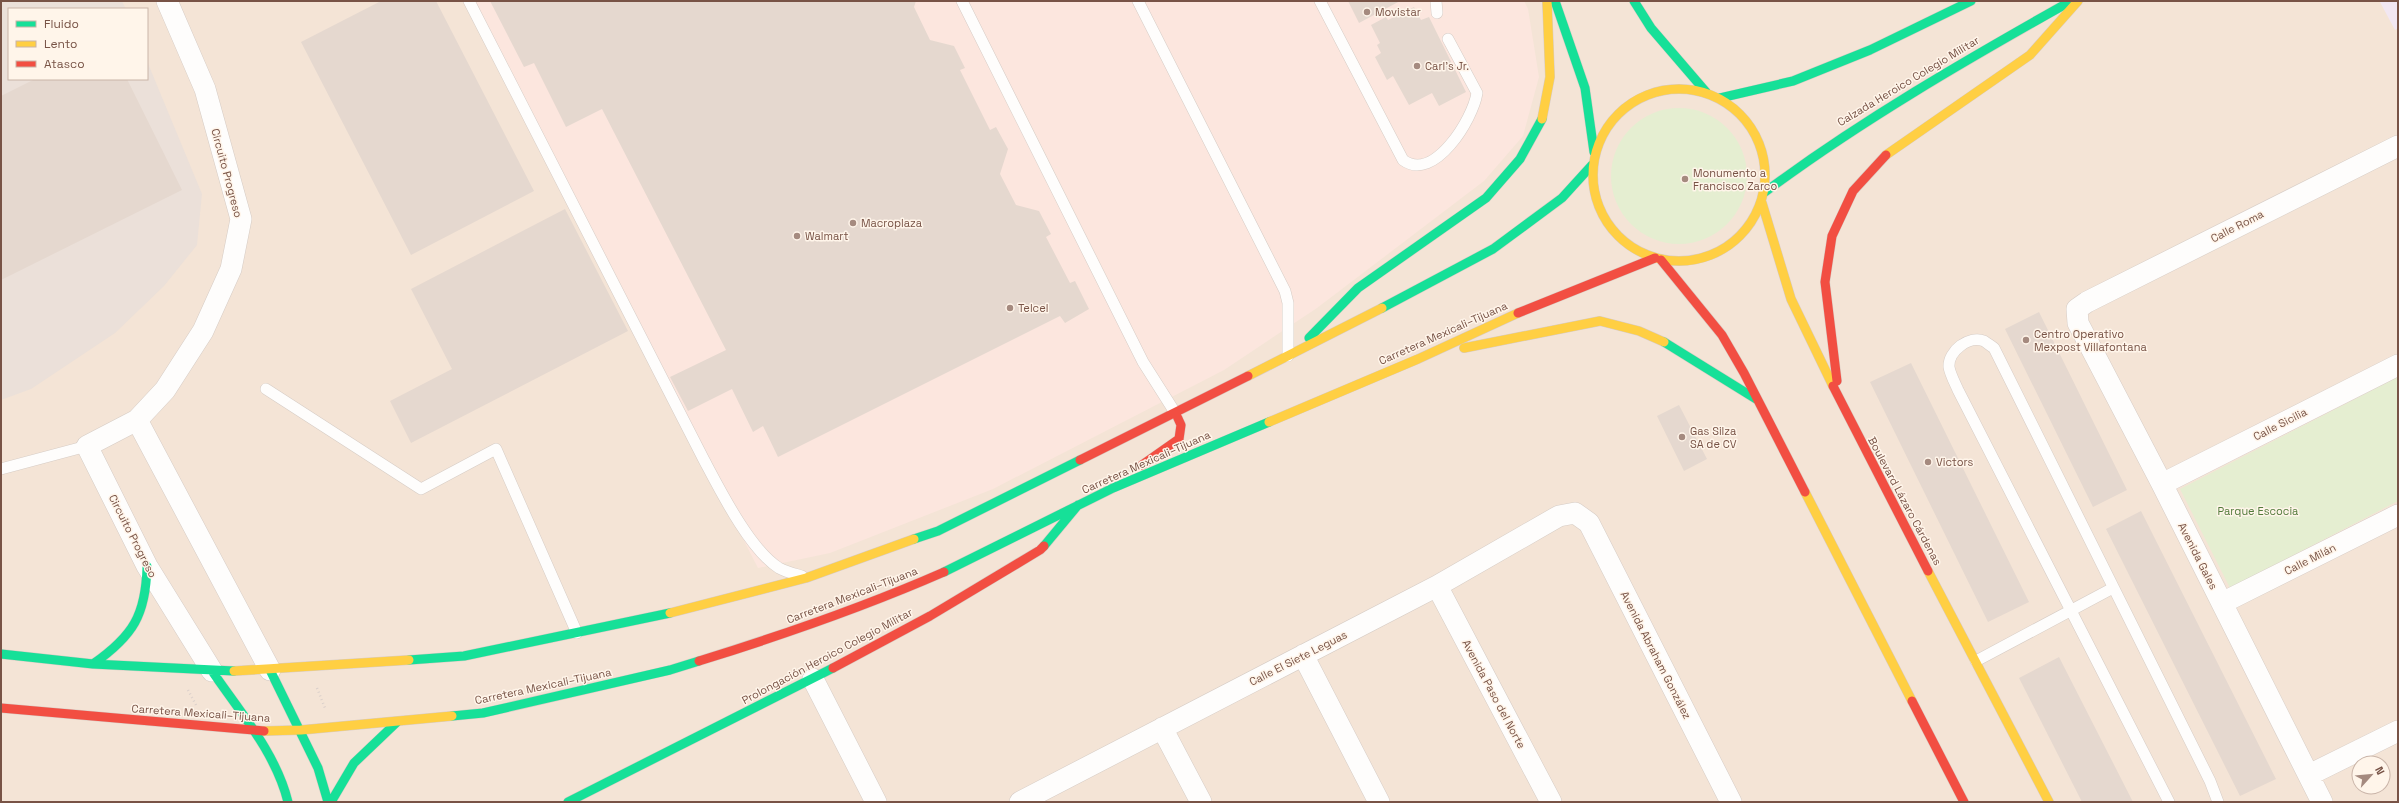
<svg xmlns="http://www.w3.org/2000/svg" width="2399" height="803" font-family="'Space Grotesk',sans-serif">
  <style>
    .residential { fill: #f4e4d6; fill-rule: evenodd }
    .commercial { fill: #fce6de }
    .industrial { fill: #ebe0d9 }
    .education { fill: #f2e7f2 }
    .green { fill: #e5eed1 }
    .building { fill: #e5d8cf }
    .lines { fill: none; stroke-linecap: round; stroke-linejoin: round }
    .lane-casing { stroke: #d6ccc5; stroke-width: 12 }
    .street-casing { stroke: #d6ccc5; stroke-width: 22 }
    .fast-casing { stroke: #d7cbc4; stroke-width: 10 }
    .slow-casing { stroke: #d7cbc4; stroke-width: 10 }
    .jam-casing { stroke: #d7cbc4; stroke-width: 10 }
    .path { stroke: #dbd0cb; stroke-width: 2.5; stroke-dasharray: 1 3; stroke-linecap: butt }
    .lane { stroke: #fefdfc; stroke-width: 11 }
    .street { stroke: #fefdfc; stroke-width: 21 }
    .fast { stroke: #16e098; stroke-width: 9 }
    .slow { stroke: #ffcf43; stroke-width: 9 }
    .jam { stroke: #f24e42; stroke-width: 9 }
    .poi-dot { fill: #a58a7f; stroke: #fff5ea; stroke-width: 1.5 }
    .labels { text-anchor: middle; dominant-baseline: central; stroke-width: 3; stroke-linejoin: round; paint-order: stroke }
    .poi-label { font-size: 11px; fill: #785346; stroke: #fff5ea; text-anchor: start }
    .street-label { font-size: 11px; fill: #785346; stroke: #fff5ea }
    .park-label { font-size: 11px; fill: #527a3a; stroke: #fff5ea }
  </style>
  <rect width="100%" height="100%" fill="#f8f0e8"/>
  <path class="residential" d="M1,1H2398V802H1ZM9,9H147V79H9ZM2359,763H2383V787H2359Z"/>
  <path class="commercial" d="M466,1H1524L1528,9L1539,77L1523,136L1484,181L1317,308L1224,370L993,489L830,553L758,568Z"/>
  <path class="industrial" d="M1,1H122L126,9H9V79H147V61L202,194L197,245L164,286L115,333L31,389L1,400Z"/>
  <path class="education" d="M2383,1H2398V28L2395,30L2380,2Z"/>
  <path class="green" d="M1611 176a68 68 0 1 1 136 0a68 68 0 1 1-136 0Z
    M2398,377V501L2230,588L2180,489Z"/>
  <path class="building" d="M381,1H436L534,191L411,255L301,42Z
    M490,1H916L914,7L930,40L954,46L965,68L960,70L990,130L996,127L1008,149L1000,174L1016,205L1039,211L1051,234L1046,237L1070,283L1075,281L1089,309L1065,323L1060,316L778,457L763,426L753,432L732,389L688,411L670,377L726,350L602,109L566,127L534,63L524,67Z
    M1348,1H1400L1359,23Z
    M1414,7L1421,20L1429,17L1466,92L1439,106L1432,93L1409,105L1393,76L1387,80L1375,57L1381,53L1377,45L1380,43L1371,25L1386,17L1388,20Z
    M35,79H127L182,190L1,280V96Z
    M565,209L628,331L411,443L390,401L452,369L411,289Z
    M2039,312L2127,490L2093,507L2005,329Z
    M1911,363L2029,602L1988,622L1870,382Z
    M1679,405L1707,459L1684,471L1657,416Z
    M2141,511L2276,779L2240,796L2106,529Z
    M2059,657L2133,802H2082L2019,678Z"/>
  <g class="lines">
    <g class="lane-casing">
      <path id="lane" d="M469,1L704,460C720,490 750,550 779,568C786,572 795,574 802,576
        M962,1L1143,362L1176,414
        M1138,1L1285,291L1288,303V356
        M1320,1L1403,160C1434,183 1473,119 1477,93L1448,39
        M1436,1L1437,13
        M266,389L421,489L496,449L577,633
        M1,469L87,446
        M1976,661L2113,588
        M2169,802L1958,390C1955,383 1950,374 1949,367C1948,351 1969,335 1984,341C1987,343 1991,346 1994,348L2210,781L2218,802"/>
    </g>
    <g class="street-casing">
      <path id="street" d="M167,1L205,89L241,219L231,269L203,331L165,390L137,420L87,446L147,566L212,671
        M137,420L270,670
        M2162,484L2398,365
        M1437,586L1551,802
        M2222,603L2398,515
        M1303,655L1379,802
        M813,679L876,802
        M1162,728L1201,802
        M2309,775L2398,731
        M1020,802L1437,586L1559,516L1575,513L1589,523L1731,802
        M2322,802L2162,484L2078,323L2077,309L2087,302L2398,146"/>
    </g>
    <g class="fast-casing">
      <path id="fast" d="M1555,1L1585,88L1594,152
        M1634,1L1651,28L1706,92
        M1720,98L1793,81L1870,50L1971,1
        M1765,192C1862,120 1966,60 2071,1
        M1382,308L1493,249L1562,198L1592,165
        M1309,338L1358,288L1486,198L1520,159L1542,119
        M1664,342L1756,399
        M914,539L938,531L1080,460
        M1044,546L1078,505
        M944,572L1113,488L1269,422
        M1,654L93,664L234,671
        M409,660L464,656L670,613
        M93,664C133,636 146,615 147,566
        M270,670L318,768L328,802
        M212,671C240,712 276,753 288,802
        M452,716L483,713L670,670L699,661
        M331,802L354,763L397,722
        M568,802L833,668"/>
    </g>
    <g class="slow-casing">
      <path id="slow" d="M1593 175a86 86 0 1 1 172 0a86 86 0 1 1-172 0Z
        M1542,119L1550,77L1547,1
        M1886,155L2030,55L2078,1
        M1762,203L1791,299L1833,386
        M1464,348L1600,321L1639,331L1664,342
        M1248,376L1382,308
        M1269,422L1418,359L1518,313
        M1805,492L1912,701
        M1928,571L2049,802
        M670,613L806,578L914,539
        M234,671L409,660
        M264,731L301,730L452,716"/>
    </g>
    <g class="jam-casing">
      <path id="jam" d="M1661,260L1722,335L1744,373L1805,492
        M1518,313L1655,258
        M1837,381L1825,282L1832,236L1853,191L1886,155
        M1833,386L1928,571
        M1080,460L1248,376
        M1142,465L1179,439L1181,425L1176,414
        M699,661C783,635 864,607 944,572
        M833,668L930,616L1040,550L1044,546
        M1912,701L1964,802
        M1,708L264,731"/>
    </g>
    <path class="path" d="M317,688L325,708
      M188,690L196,705"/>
    <use href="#lane" class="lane"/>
    <use href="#street" class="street"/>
    <use href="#fast" class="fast"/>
    <use href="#slow" class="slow"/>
    <use href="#jam" class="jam"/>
  </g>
  <g class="poi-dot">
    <circle cx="1367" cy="12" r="4"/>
    <circle cx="1417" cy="66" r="4"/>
    <circle cx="1685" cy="179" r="4"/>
    <circle cx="853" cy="223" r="4"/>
    <circle cx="797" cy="236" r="4"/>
    <circle cx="1010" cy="308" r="4"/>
    <circle cx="2026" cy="340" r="4"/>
    <circle cx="1682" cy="437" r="4"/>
    <circle cx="1928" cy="462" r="4"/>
  </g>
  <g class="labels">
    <g class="poi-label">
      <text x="1375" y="12">Movistar</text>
      <text x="1425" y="66">Carl's Jr.</text>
      <text x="1693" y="173">Monumento a<tspan x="1693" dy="13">Francisco Zarco</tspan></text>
      <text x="861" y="223">Macroplaza</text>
      <text x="805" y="236">Walmart</text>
      <text x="1018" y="308">Telcel</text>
      <text x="2034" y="334">Centro Operativo<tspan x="2034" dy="13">Mexpost Villafontana</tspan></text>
      <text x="1690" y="431">Gas Silza<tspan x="1690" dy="13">SA de CV</tspan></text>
      <text x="1936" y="462">Victors</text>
    </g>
    <g class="street-label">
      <text transform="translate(1908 81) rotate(-31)">Calzada Heroico Colegio Militar</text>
      <text transform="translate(227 173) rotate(75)">Circuito Progreso</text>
      <text transform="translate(2237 226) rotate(-27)">Calle Roma</text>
      <text transform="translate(1443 333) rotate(-24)">Carretera Mexicali–Tijuana</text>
      <text transform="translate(2280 424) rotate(-27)">Calle Sicilia</text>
      <text transform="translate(1146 462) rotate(-24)">Carretera Mexicali–Tijuana</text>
      <text transform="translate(1905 501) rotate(62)">Boulevard Lázaro Cárdenas</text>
      <text transform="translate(133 536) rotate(63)">Circuito Progreso</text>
      <text transform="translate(2198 556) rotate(63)">Avenida Gales</text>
      <text transform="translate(2310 559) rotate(-27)">Calle Milán</text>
      <text transform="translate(852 595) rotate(-21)">Carretera Mexicali–Tijuana</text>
      <text transform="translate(1656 655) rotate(63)">Avenida Abraham González</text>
      <text transform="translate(827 656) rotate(-28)">Prolongación Heroico Colegio Militar</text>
      <text transform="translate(1298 658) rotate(-27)">Calle El Siete Leguas</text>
      <text transform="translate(543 686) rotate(-12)">Carretera Mexicali–Tijuana</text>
      <text transform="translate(1494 694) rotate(62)">Avenida Paso del Norte</text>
      <text transform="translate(201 713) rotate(4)">Carretera Mexicali–Tijuana</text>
    </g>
    <g class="park-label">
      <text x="2258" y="511">Parque Escocia</text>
    </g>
  </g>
  <rect width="2399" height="803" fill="none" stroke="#785346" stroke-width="4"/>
  <rect x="8" y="8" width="140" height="72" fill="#fff5ea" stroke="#c9b4a8"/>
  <rect x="16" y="21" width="20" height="6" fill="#16e098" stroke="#c9b4a8"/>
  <text x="44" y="28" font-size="12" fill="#785346">Fluido</text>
  <rect x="16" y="41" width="20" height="6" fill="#ffcf43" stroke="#c9b4a8"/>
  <text x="44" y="48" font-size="12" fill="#785346">Lento</text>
  <rect x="16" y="61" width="20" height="6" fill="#f24e42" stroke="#c9b4a8"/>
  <text x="44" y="68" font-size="12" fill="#785346">Atasco</text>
  <g transform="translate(2371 775) rotate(63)"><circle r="19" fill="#fff5ea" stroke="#c9b4a8"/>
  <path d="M0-3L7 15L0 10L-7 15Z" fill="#a58a7f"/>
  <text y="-6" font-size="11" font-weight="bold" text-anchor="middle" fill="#785346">N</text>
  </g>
</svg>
